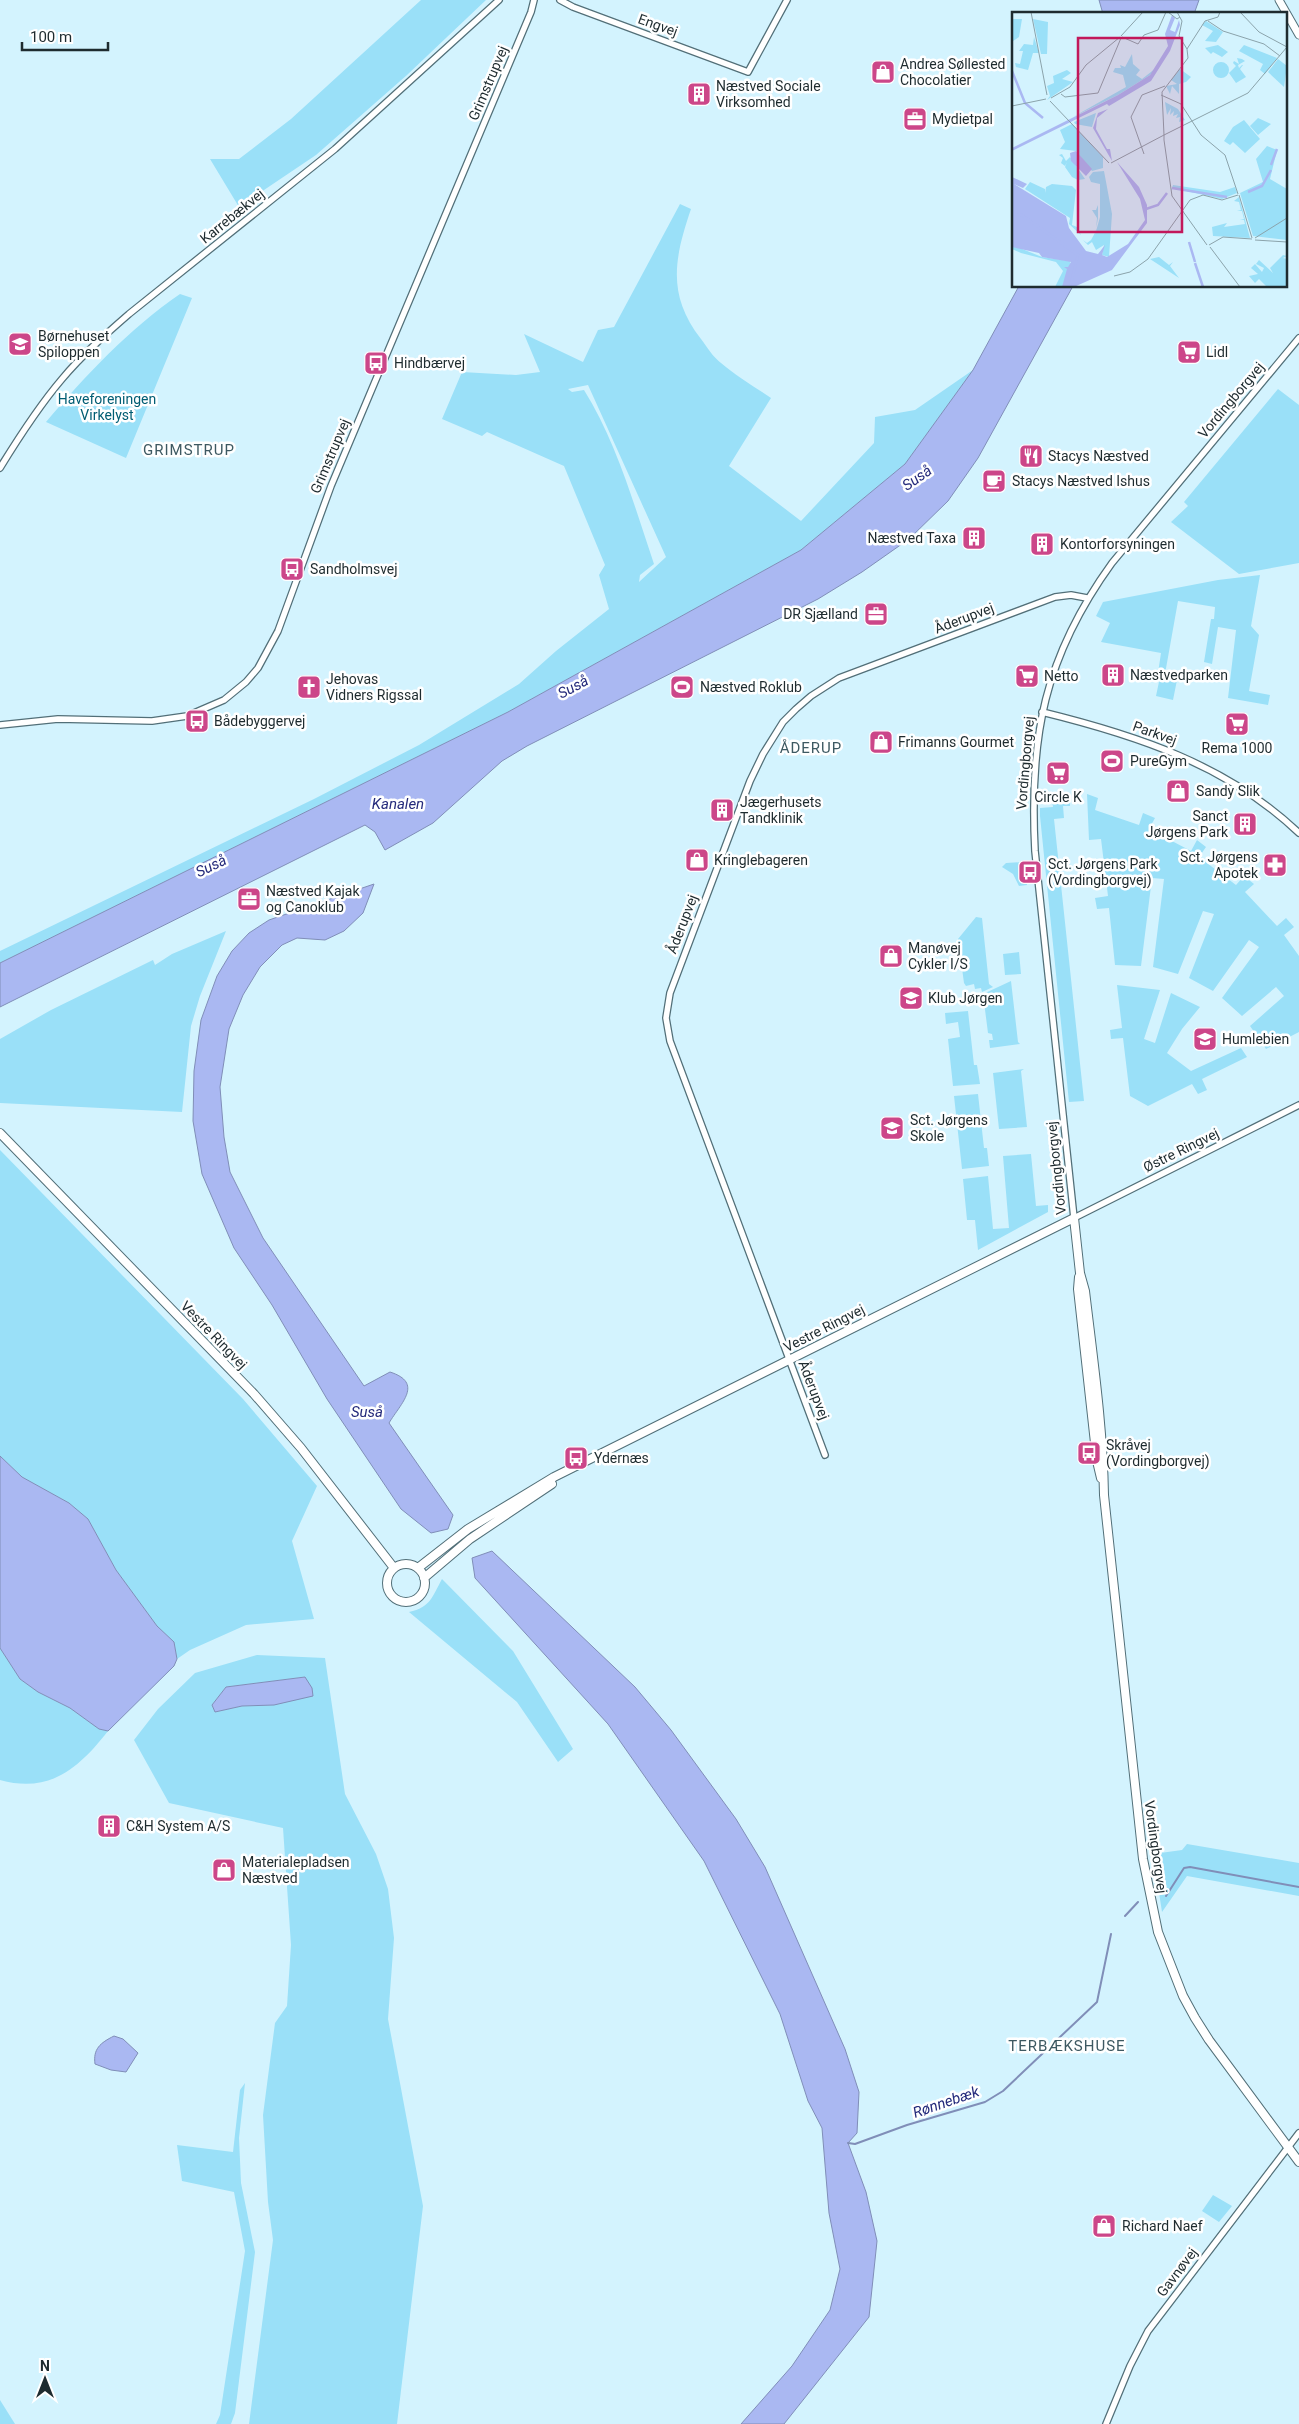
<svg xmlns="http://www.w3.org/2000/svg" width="1299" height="2424" font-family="Roboto,sans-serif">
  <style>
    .green { fill: #9ae0f8; fill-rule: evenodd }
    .water { fill: #aab8f2; stroke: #808eb8 }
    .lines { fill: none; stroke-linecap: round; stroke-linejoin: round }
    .stream { stroke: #808eb8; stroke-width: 2 }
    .tertiary-casing { stroke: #526f78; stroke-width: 8 }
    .secondary-casing { stroke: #526f78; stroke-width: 9 }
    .primary-casing { stroke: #526f78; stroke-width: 10 }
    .tertiary { stroke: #fff; stroke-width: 5.5 }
    .secondary { stroke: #fff; stroke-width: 7 }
    .primary { stroke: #fff; stroke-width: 8 }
    .labels { text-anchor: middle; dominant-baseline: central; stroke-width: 5; stroke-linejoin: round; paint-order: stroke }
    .street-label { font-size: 14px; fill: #1e2b2f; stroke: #fff }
    .poi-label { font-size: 14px; fill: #1e2b2f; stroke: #fff; text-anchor: start }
    .park-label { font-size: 14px; fill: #005d73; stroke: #fff }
    .neighbourhood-label { font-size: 15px; letter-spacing: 1px; fill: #3d5962; stroke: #fff }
    .water-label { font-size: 15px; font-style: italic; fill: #242a7b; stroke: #fff }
    .inset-river { fill: none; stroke: #aab8f2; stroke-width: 2.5 }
    .inset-road { fill: none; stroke: #8ba3ab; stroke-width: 1 }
    .view { fill: #c2185b; fill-opacity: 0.15; stroke: #c2185b; stroke-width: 2.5 }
    .inset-edge { fill: none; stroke: #1e2b2f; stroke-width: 2.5 }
  </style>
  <rect width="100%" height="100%" fill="#d3f3fe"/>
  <path class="green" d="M421,0H486L407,75L316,155L239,207L210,159H239L291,119Z
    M680,204L691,209C674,259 667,295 701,339C707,347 713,357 721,363C736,376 755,387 771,398L729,466L801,521L874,443L875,417L915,410L973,370L905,464L801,550L508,712L0,963V951L314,799L419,745L519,684L556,651L609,609L599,575L605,565L564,466L487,432L482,436L442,419L462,372L516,375L540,372L524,334L583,362L598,330L614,327ZM588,385L666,557L639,582L640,575L654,564C634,505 617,443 584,390L572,392L568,389Z
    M180,294L192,298L126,458L46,422C87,374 128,330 180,294Z
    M1278,389L1299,405V563L1239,574L1171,522L1188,506L1184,502Z
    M1260,575L1251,626L1259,635L1249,691L1270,695L1268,705L1228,698L1236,630L1218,627L1212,664L1204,662L1211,619H1214L1215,607L1178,601L1165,674L1158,673L1161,653L1101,642L1110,623L1096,616L1103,602L1218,580Z
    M1160,677L1177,680L1173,700L1156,696Z
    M1051,793L1070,800V806H1063L1064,818L1054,819L1084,1101L1069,1102L1040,816V808L1053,807Z
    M1087,794L1098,798L1095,810L1139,825L1143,813L1155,818L1149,829L1191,851L1197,840L1206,847L1199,857L1236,885L1244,876L1254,884L1245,892L1277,926L1286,918L1294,927L1284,935L1299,956V1032L1266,1049L1250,1026L1284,996L1276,987L1242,1016L1222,998L1259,947L1249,940L1213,991L1189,978L1214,914L1203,911L1178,974L1153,967L1164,879L1152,878L1141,966L1115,965L1109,908L1097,909L1095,898L1108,896L1101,839L1089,840Z
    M1024,862L1027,885L1019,886L1013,874L1002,867L1006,863Z
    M976,917L982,918L989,984L993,987L982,992L981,988L975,989L974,984L966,986L964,983L958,939Z
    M226,931L200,996L191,1026L182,1112L0,1103V1039L51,1010L153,960L155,965L172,954Z
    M1019,952L1021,974L1005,975L1003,954Z
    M1011,981L1018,1042L1020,1044L990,1048L989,1040H993L992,1034L988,1033L983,994Z
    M1117,985L1160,990L1144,1039L1155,1043L1171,993L1200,1007L1182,1029L1167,1053L1191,1071L1241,1048L1247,1057L1202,1079L1207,1090L1198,1094L1192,1084L1148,1106L1130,1096L1123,1038L1111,1039L1110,1030L1122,1028Z
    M968,1011L974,1065H977L980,1084L953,1086L948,1039L960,1037L958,1022L946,1024L945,1013Z
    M1024,1069L1021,1071L1027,1127L999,1129L993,1073Z
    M978,1094L984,1148H987L989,1166L962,1169L954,1096Z
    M0,1150L243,1399L317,1486L292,1541L314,1619L246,1625L190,1650L177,1659L174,1642L157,1626L116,1570L88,1519L69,1503L22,1477L0,1456Z
    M1031,1154L1036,1206L1048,1205V1212L978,1250L975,1220H967L963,1179L988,1176L993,1229L1009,1228L1003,1156Z
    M442,1579L513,1651L573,1749L558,1762L517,1702L409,1612C431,1607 432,1597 442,1579Z
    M0,1648L20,1679L38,1692L70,1708L99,1729L108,1731C79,1768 50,1794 0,1780Z
    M257,1655L325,1658L345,1794L376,1854L388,1889L394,1938L388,2019L423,2206L397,2424H249L273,2240L268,2202L263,2115L275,2023L287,2006L291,1945L283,1828L169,1803L134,1740L158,1709L195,1673ZM304,1677L274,1705L242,1706L215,1712L212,1705L226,1687Z
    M1187,1844L1299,1863V1896L1187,1876L1162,1912L1153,1854L1182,1850Z
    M245,2083L239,2138L241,2183L255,2252L235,2413L231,2424H216L220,2415L245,2251L234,2192L182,2181L177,2145L233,2152L240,2090Z
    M1213,2195L1232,2206L1219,2222L1202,2211Z
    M0,2400L15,2424H0Z"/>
  <path class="water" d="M1099,0H1199L1194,14H1103Z
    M1019,286H1073L978,458L948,501L909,539L862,572L818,599L527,746L502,761L433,823L385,850L375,832L365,825L0,1007V963L508,712L801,550L905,464L973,370Z
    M374,884L363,913L344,931L325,940L297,938L282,945L260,967L243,995L229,1029L220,1087L224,1137L230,1172L263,1238L364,1386L390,1372C424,1383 401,1403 389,1423L453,1515L448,1529L431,1533L401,1509L327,1399L272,1305L234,1248L202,1174L193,1121L194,1071L201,1020L217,976L232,951L249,933L269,920Z
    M0,1456L22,1477L69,1503L88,1519L116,1570L157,1626L174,1642L177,1659L174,1666L108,1731L99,1729L70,1708L38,1692L20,1679L0,1648Z
    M492,1551L635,1687L671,1730L736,1819L765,1867L845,2049L859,2092L857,2133L848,2143L866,2192L877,2241L869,2317L784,2424H741L792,2366L830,2310L840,2269L829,2213L822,2128L808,2101L780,2014L704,1861L608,1724L475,1578L472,1558Z
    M305,1677L312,1688L313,1696L274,1705L242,1706L215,1712L212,1705L226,1687Z
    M114,2036L123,2039L138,2053L126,2072L111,2070L95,2064C93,2049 100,2043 114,2036Z"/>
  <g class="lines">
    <path class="stream" d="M1166,1896L1184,1868L1190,1867L1299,1887
      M1125,1916L1138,1902
      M848,2143L855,2144L907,2125L985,2102L1003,2091L1097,2002L1111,1934"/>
    <g class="tertiary-casing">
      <path id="tertiary" d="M560,0L573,7L748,72L787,0
        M1299,338L1112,563C1044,657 1029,737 1035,851L1074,1218L1299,1105
        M0,468C19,437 39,406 62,379C82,355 106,334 129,314L335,149L499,0
        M1042,712C1136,735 1228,765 1299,833
        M0,725L58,719L152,721L187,716L224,700L246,682L258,668L278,631L331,486L531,12L534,0
        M825,1455L670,1041L666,1018L670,993L750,781L763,754L783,722L796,709L811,696L839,678L1055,597L1071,595L1087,598
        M1106,2424L1130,2366L1148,2331L1299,2133"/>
    </g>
    <g class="secondary-casing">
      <path id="secondary" d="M1279,0L1299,35"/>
    </g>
    <g class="primary-casing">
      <path id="primary" d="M0,1133L254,1394L301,1448L394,1568
        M1079,1277L1078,1289L1097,1461L1101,1478
        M387 1583a19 19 0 1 1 38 0a19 19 0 1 1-38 0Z
        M418,1568L468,1529L554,1477L1074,1218L1080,1273L1085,1291C1093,1359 1103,1427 1104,1495L1143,1859L1158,1932L1183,1996L1195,2018L1209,2040L1299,2162
        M424,1578L470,1539L552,1484"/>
    </g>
    <use href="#tertiary" class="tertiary"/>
    <use href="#secondary" class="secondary"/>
    <use href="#primary" class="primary"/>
  </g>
  <defs>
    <g id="shop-square" transform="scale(1.25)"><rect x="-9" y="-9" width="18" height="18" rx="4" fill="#cc4689" stroke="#fff"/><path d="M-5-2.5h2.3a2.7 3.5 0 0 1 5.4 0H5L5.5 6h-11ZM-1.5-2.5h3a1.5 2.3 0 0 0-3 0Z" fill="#fff"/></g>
    <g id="building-square" transform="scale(1.25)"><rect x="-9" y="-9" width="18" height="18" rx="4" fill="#cc4689" stroke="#fff"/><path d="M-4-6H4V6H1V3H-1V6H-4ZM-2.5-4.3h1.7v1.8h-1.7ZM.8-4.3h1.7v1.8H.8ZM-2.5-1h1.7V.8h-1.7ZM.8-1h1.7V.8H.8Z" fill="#fff"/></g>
    <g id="office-square" transform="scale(1.25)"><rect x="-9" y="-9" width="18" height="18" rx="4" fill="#cc4689" stroke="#fff"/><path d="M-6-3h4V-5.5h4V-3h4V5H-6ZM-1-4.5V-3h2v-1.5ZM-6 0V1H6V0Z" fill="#fff"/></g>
    <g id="school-square" transform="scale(1.25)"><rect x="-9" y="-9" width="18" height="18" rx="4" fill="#cc4689" stroke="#fff"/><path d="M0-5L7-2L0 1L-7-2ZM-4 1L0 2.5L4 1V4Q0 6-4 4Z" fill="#fff"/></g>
    <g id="supermarket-square" transform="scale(1.25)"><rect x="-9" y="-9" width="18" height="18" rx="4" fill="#cc4689" stroke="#fff"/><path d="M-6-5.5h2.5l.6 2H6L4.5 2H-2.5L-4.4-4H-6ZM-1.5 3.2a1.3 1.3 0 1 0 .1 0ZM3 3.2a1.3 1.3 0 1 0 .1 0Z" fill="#fff"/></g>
    <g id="bus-square" transform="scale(1.25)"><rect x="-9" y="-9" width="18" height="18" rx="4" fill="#cc4689" stroke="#fff"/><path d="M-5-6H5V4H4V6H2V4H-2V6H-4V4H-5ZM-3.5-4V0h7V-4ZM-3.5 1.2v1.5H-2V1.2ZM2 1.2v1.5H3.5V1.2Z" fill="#fff"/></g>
    <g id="restaurant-square" transform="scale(1.25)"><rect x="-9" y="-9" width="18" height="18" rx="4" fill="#cc4689" stroke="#fff"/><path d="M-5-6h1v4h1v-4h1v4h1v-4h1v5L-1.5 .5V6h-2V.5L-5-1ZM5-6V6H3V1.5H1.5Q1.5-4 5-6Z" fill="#fff"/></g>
    <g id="cafe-square" transform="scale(1.25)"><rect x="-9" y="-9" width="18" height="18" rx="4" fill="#cc4689" stroke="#fff"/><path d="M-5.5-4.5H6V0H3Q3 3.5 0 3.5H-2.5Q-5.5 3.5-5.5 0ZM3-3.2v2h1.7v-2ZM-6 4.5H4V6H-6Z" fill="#fff"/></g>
    <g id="church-square" transform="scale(1.25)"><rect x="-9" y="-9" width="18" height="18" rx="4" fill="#cc4689" stroke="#fff"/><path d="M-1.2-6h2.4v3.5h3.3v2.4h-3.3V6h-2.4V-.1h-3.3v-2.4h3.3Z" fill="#fff"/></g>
    <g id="stadium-square" transform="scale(1.25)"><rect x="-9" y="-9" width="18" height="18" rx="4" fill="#cc4689" stroke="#fff"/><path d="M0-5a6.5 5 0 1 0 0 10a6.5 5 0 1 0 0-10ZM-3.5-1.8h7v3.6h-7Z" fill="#fff"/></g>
    <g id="pharmacy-square" transform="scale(1.25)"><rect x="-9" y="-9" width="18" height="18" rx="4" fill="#cc4689" stroke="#fff"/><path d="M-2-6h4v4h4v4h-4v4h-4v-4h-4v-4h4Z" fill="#fff"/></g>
  </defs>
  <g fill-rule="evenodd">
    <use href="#shop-square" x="883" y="72"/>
    <use href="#building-square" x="699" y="94"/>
    <use href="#office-square" x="915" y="119"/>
    <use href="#school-square" x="20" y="344"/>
    <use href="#supermarket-square" x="1189" y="352"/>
    <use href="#bus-square" x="376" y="363"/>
    <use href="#restaurant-square" x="1031" y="456"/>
    <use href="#cafe-square" x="994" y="481"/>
    <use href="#building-square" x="974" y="538"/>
    <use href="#building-square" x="1042" y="544"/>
    <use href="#bus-square" x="292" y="569"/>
    <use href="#office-square" x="876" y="614"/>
    <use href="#building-square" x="1113" y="675"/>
    <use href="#supermarket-square" x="1027" y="676"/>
    <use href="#church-square" x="309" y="687"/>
    <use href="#stadium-square" x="682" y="687"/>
    <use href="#bus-square" x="197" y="721"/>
    <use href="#supermarket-square" x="1237" y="724"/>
    <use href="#shop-square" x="881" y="742"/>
    <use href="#stadium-square" x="1112" y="761"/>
    <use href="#supermarket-square" x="1058" y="773"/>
    <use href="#shop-square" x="1178" y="791"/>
    <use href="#building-square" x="722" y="810"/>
    <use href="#building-square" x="1245" y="824"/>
    <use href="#shop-square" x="697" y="860"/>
    <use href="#pharmacy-square" x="1275" y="865"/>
    <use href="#bus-square" x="1030" y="872"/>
    <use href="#office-square" x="249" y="899"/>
    <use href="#shop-square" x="891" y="956"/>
    <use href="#school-square" x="911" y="998"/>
    <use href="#school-square" x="1205" y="1039"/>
    <use href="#school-square" x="892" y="1128"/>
    <use href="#bus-square" x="1089" y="1453"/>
    <use href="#bus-square" x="576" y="1458"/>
    <use href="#building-square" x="109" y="1826"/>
    <use href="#shop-square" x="224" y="1870"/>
    <use href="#shop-square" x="1104" y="2226"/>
  </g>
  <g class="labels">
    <g class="street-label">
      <text transform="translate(658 25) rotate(20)">Engvej</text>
      <text transform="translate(488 83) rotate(-67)">Grimstrupvej</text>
      <text transform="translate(232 216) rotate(-39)">Karrebækvej</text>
      <text transform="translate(1231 400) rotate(-50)">Vordingborgvej</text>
      <text transform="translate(330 456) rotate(-67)">Grimstrupvej</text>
      <text transform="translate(964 618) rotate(-21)">Åderupvej</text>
      <text transform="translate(1155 733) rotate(20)">Parkvej</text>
      <text transform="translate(1025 763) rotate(-85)">Vordingborgvej</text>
      <text transform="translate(682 924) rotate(-69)">Åderupvej</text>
      <text transform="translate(1181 1150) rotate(-26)">Østre Ringvej</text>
      <text transform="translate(1056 1168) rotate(-96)">Vordingborgvej</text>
      <text transform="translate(824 1328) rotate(-27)">Vestre Ringvej</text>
      <text transform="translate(214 1335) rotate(46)">Vestre Ringvej</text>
      <text transform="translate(814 1390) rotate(69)">Åderupvej</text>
      <text transform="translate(1156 1847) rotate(82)">Vordingborgvej</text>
      <text transform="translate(1177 2272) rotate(-53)">Gavnøvej</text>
    </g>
    <g class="poi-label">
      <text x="900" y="64">Andrea Søllested<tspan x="900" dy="16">Chocolatier</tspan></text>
      <text x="716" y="86">Næstved Sociale<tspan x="716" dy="16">Virksomhed</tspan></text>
      <text x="932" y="119">Mydietpal</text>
      <text x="38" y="336">Børnehuset<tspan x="38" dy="16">Spiloppen</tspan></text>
      <text x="1206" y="352">Lidl</text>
      <text x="394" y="363">Hindbærvej</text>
      <text x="1048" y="456">Stacys Næstved</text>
      <text x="1012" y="481">Stacys Næstved Ishus</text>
      <text x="956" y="538" text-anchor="end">Næstved Taxa</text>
      <text x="1060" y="544">Kontorforsyningen</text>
      <text x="310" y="569">Sandholmsvej</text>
      <text x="858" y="614" text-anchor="end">DR Sjælland</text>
      <text x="1130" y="675">Næstvedparken</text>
      <text x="1044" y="676">Netto</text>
      <text x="326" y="679">Jehovas<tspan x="326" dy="16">Vidners Rigssal</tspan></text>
      <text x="700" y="687">Næstved Roklub</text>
      <text x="214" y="721">Bådebyggervej</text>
      <text x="898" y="742">Frimanns Gourmet</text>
      <text x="1237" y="748" text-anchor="middle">Rema 1000</text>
      <text x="1130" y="761">PureGym</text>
      <text x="1196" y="791">Sandy Slik</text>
      <text x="1058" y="797" text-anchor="middle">Circle K</text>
      <text x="740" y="802">Jægerhusets<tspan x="740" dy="16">Tandklinik</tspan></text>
      <text x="1228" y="816" text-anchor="end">Sanct<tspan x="1228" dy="16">Jørgens Park</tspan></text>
      <text x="1258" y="857" text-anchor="end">Sct. Jørgens<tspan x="1258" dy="16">Apotek</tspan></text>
      <text x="714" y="860">Kringlebageren</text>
      <text x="1048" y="864">Sct. Jørgens Park<tspan x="1048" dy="16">(Vordingborgvej)</tspan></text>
      <text x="266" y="891">Næstved Kajak<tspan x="266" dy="16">og Canoklub</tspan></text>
      <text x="908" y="948">Manøvej<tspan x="908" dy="16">Cykler I/S</tspan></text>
      <text x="928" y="998">Klub Jørgen</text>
      <text x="1222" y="1039">Humlebien</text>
      <text x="910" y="1120">Sct. Jørgens<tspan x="910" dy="16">Skole</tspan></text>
      <text x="1106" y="1445">Skråvej<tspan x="1106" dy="16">(Vordingborgvej)</tspan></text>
      <text x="594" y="1458">Ydernæs</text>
      <text x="126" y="1826">C&amp;H System A/S</text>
      <text x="242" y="1862">Materialepladsen<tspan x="242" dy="16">Næstved</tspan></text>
      <text x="1122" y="2226">Richard Naef</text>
    </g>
    <g class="park-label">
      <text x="107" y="399">Haveforeningen<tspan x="107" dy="16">Virkelyst</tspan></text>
    </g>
    <g class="neighbourhood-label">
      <text x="189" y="450">GRIMSTRUP</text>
      <text x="811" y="748">ÅDERUP</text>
      <text x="1067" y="2046">TERBÆKSHUSE</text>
    </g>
    <g class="water-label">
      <text transform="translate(917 478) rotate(-35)">Suså</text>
      <text transform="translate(573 687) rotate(-28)">Suså</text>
      <text x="398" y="804">Kanalen</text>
      <text transform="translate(211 866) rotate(-26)">Suså</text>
      <text x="367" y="1412">Suså</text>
      <text transform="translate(946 2102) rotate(-19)">Rønnebæk</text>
    </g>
  </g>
  <g transform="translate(1012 12)">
    <rect width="275" height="275" fill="#d3f3fe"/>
    <path d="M0,7H10L7,25L1,29ZM21,7L36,10L35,42H29ZM194,9L211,20L204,30L193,29L201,19L190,13ZM22,25L27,41H21L16,58L4,55L3,51L8,52L11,39H7L12,32L21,33ZM206,33L216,40L210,45L201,40L199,42L193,36ZM232,33L265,46L253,62L248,58L251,52L227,39ZM120,42L121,52L128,58L124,63L130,67L144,56L138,63L106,83L61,105L114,75L111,63L101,60L103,56H109L108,53L113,55ZM225,46L230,47L233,49L226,53L227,56L230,53H231L228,57L234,65L224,71L217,61L224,54L221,51L222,49L227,52ZM266,47L275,54L272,75L256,60ZM201 58a8 8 0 1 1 16 0a8 8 0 1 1-16 0ZM168,57L179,65L174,70L167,72V82L160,74L158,82L154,74L165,72L159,68ZM55,58L59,61L50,67L61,70L35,88L38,84L35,74L42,71L41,64ZM153,90L166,97L173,108L167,110L168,105L164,106L166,102L161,104L162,99L158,103L159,96L155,103ZM84,101L80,115L63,112L62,110ZM246,106L259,112L246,123L238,114ZM232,108L248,127L233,141L221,130L218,133L212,129L221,115ZM60,112L91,145V156L80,159L64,139L48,137L53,130L48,118ZM255,134L265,138L258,167L275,177V228L241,224L228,181L251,170L244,147ZM50,142L54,149L58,145L73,167L66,168L60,165L53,155L55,150L53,154L49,151L51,146L47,143ZM92,159L100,202L97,245L90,243L92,233L84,238L80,230L76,233L71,228L75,231L79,228L84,219L85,206L80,198H84L86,193V206L83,223L88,205V172L79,170L77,165L81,160ZM18,170L33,177V181L34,175L40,172L60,174L64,178L60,213L65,215L69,223L57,212L58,206L13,177ZM161,173L208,180L223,175L225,181L210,187L161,176L159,179ZM227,185L238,226L201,224L200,215L215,211L212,215L233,212L232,208H228L232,207L230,199H225L229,198L227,190L222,189ZM0,233L30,245L58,249L63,275H43L51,259L44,250L9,241L0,237ZM271,243L275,244L271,246L275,247V275H255L247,267L243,271L237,264L246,262L239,256L243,252L250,260L252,256L244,252L247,248L261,261L258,256ZM147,245L157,253L161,250L158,254L167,266L138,247Z" fill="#9ae0f8"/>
    <path d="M160,3L163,6L158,18L163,20L167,8L168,13L158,39L139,69L97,94L95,92L0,139V136L106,83L138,63L156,34L153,22ZM96,97L85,106L84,117L95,137H98L100,149L81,116L86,101ZM64,139L80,157L74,164L59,149L58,141ZM105,150L127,175L135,193V211L100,258L62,275H50L55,257L52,255H56L59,250L30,245L27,241L0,235V165L15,172L11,176L2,172L54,204L57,216L74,239L86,242L93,233L90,243L95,245L116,232L133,208L128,187Z" fill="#aab8f2"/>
    <path class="inset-river" d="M0,59L13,91L31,106M259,153L265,137M160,176L215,185M236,180L250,174L259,158M134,197L146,193L155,181M0,202L10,203L66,243L58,275M177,230L183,250M183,251L191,275"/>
    <path class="inset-road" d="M19,0L35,83M156,0L165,7L168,5M165,0L170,9L167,24L175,37M228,0L247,20L275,35M196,9L211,19L252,32L268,44M109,24L131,0M110,25L126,32L132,23L146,18L154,0M175,37L176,46L150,80L152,123L236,81L275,35M175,37L193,9L206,5L208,0M49,82L53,85L86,81L109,26M149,83L169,92L189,123L213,143L226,182M39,86L58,75L74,53L108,25M38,89L97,151M0,94L34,87M152,128L160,184L195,233M132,142L119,105L130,83L153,74M99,151L152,123V128M227,183L240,226M243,226L275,206M243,228L275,230M197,233L211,225L240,227M198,235L228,275M102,264L118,260L136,247L178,188L191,183L210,188L226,183"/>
    <path class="view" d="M66,26H170V220H66Z"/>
    <rect width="275" height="275" class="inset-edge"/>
  </g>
  <g transform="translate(45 2379)" stroke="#ffffff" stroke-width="4" paint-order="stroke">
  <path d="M0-4L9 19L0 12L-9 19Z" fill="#1e2b2f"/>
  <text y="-8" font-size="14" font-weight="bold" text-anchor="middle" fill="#1e2b2f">N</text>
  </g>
  <path d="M22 42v8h86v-8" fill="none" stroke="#1e2b2f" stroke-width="2.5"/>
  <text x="30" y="42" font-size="15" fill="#1e2b2f" stroke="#ffffff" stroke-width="4" paint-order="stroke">100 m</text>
</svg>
